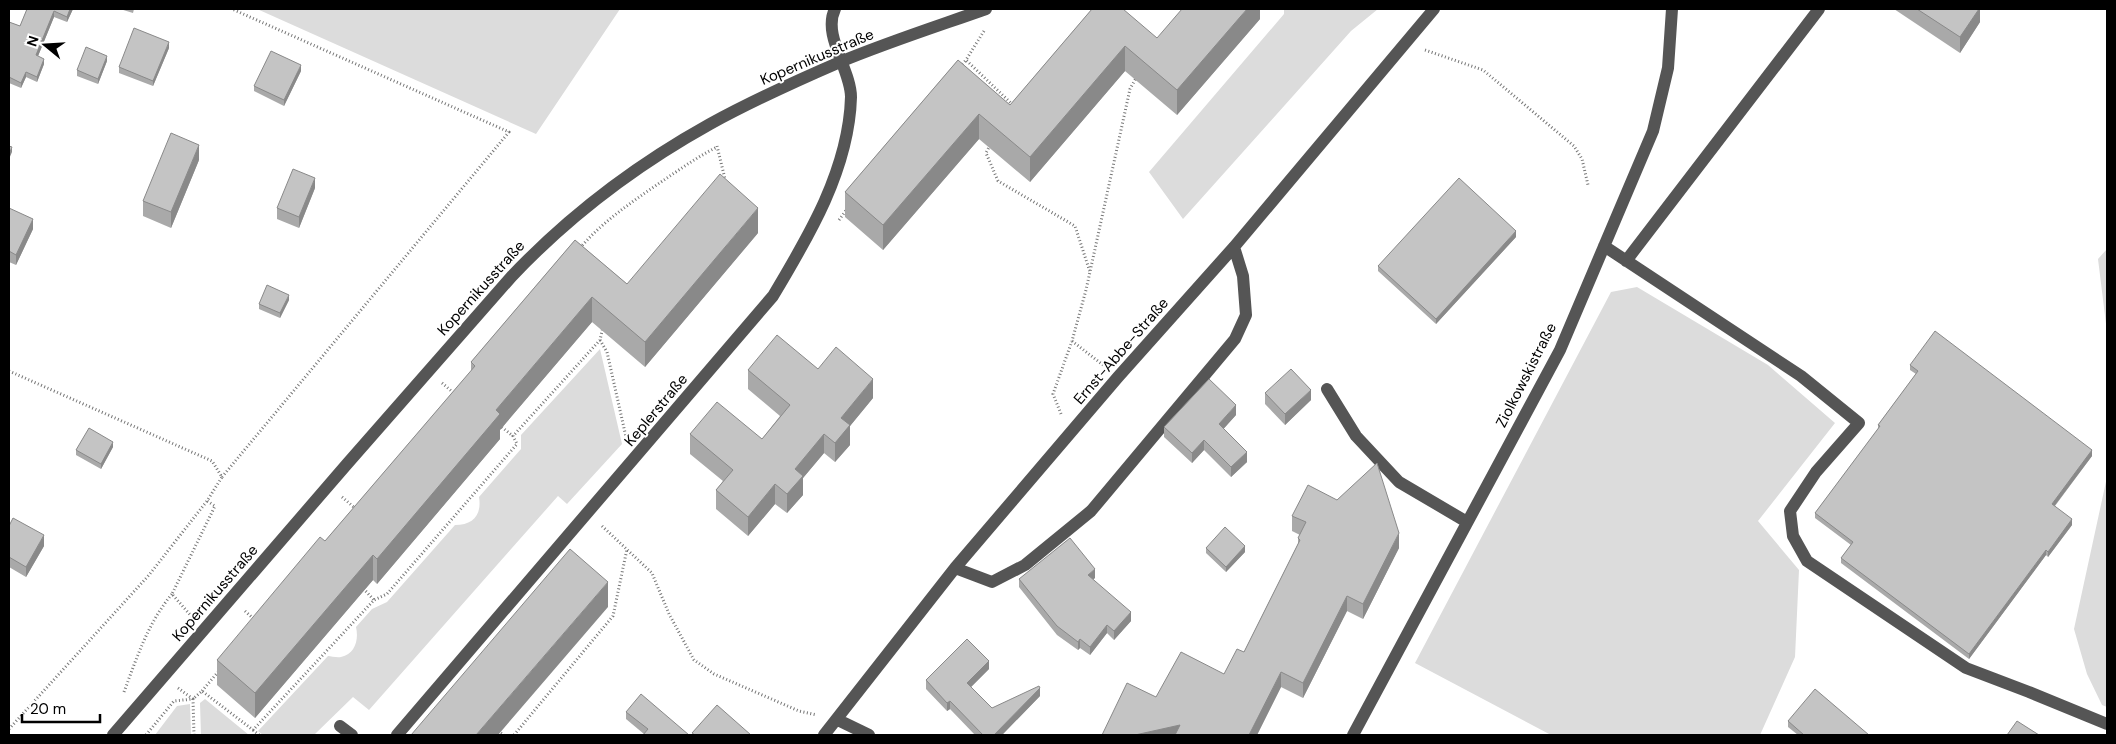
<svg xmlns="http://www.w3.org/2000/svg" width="2116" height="744" font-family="'DM Sans',sans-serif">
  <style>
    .green { fill: #dcdcdc }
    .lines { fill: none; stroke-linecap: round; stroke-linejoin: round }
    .path { stroke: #777; stroke-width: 3; stroke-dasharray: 1 2.5; stroke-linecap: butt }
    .minor { stroke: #555; stroke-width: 12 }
    .wall { fill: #a9a9a9 }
    .shaded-wall { fill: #898989 }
    .building { fill: #c4c4c4; stroke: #898989 }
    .labels { text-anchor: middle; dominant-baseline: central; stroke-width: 4; stroke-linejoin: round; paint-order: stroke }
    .street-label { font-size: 15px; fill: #000; stroke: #fff }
  </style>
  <rect width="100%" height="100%" fill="#fff"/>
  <path class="green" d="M257,9H620L536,134Z
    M1284,9H1378L1351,31L1183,219L1149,172L1284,14Z
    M2107,249V332L2098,259Z
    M1637,287L1768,365L1835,423L1758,521L1799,570L1795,657L1760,735H1551L1415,663L1611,292Z
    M600,349L622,444L567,504L558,496L369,710L353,697L314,735H263L258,731L328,656C331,656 337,658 341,657C355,654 359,640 356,627L372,609L387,602L455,525C473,525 482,515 479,497L521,449V435Z
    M2107,477V707L2102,705L2087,674L2074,629Z
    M205,699L249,735H201L200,703Z
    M190,704L191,735H155L177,706Z"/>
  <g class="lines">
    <path class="path" d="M984,31L966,60L1013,105
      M1425,50L1483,70L1574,146L1582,159L1588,185
      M960,67L966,60
      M990,145L986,153L998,181L1075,226L1090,272
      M717,146L725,179L723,181
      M839,220L847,209
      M580,248C603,221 632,202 661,182C679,170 697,157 717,147
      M600,340L607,352L626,437
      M1072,341L1103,365
      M9,371L212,461L222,477L207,501L149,575L9,729
      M442,383L455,394
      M1061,414L1053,394L1072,341L1086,290L1130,89L1136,78
      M499,425L513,436
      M222,477L509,132L232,9
      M342,497L356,509
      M602,526L652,573L669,614L694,660L714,674L799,711L817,715
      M361,586L374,600
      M245,611L255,620
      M192,617L172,594L215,506L207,501
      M178,688L193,699L202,691L253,730L374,600L387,594L517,444L513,436L600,340L603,327
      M202,691L218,672
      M124,692C137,657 148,623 172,594
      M253,730L259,735
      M498,731L504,735
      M146,735L174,701L193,699L194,735
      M514,735L613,616L627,549"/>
    <path class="minor" d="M1604,246L1801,376L1859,423L1816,472L1790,511L1793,536L1807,561L1966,668L2029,692L2107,724
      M1626,261L1819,9
      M1327,389L1356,436L1399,482L1467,522
      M955,568L992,582L1025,565L1091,511L1235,339L1246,315L1243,276L1234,247
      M838,720L869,735
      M340,726L352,735
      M113,735L347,464L512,276C569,216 638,164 710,124C752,101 796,81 840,62C888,42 938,26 986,9
      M397,735L773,296C809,236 849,169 851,97C851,70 822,35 835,9
      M824,735L955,568L1118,377L1234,247L1434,9
      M1353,735L1560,350L1653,131L1668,68L1672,9"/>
  </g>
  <path class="wall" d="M27,9H73L67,22L54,17L38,56L44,64L37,82L26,77L21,88L9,83V22L20,26Z
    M120,9H134L133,13Z
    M1092,9L1157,38L1260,9V19L1177,115L1125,71L1030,182L979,139L883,250L845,217V192L958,60L1010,105Z
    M1894,9H1980V22L1960,53Z
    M169,48L153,86L119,73V67Z
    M107,61L98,84L77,76V70Z
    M301,71L284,106L254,91V86Z
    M199,160L171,228L143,216V201Z
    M315,188L299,228L277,219V208Z
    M9,208L33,229L16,265L9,262Z
    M758,233L645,367L592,322L500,430V439L377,584L373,580L255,718L217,685V660L325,541L471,371V362L575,240L627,284Z
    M1516,237L1436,324L1378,271V266Z
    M289,300L280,318L259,309V304Z
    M1910,365L2092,456L2055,506L2072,525L2048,557L2046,555L1969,659L1841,563V558L1851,545L1815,518V513L1878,429V425L1916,374L1910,370Z
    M818,369L873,398L850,426V445L835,462L824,453L803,478V495L787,513L775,504L748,536L716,509V490L723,481L690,454V434L762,439L780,416L748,389V370Z
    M1265,393L1311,400L1285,425L1265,404Z
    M1236,415L1223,429L1247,462L1231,477L1204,450L1192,463L1164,437V427Z
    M113,447L101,469L76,455V450Z
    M1292,516L1399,548L1363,619L1347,611L1303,698L1281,687L1257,735H1102L1156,697L1224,674L1244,652L1298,544V538L1300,535L1292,531Z
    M9,526L44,546L26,577L9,567Z
    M1206,548L1245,552L1226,572L1206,553Z
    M1095,578L1093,579L1131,621L1114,640L1107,633L1090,655L1080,648L1078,650L1057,635L1019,587V579Z
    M989,669L971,687L992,708L1040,696L1002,735H975L950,709L947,711L926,689V680Z
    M626,712L689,735L644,734L626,719Z
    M1788,721L1869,735H1798L1788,727Z"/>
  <path class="shaded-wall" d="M70,9H73L67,22V17Z
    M1247,9H1260V19L1177,115V90Z
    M1979,9H1980V22L1960,53V37Z
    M54,11V17L36,61V55Z
    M169,42V48L153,86V81Z
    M1125,46V71L1030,182V157Z
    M107,56V61L98,84V79Z
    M44,59V64L37,82V77Z
    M301,65V71L284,106V100Z
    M26,72V77L21,88V83Z
    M979,114V139L883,250V225Z
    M199,145V160L171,228V212Z
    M12,147V152L9,159V154Z
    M315,178V188L299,228V217Z
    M758,208V233L645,367V342Z
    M33,219V229L16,265V255Z
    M1516,231V237L1436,324V319Z
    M289,295V300L280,318V313Z
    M592,297V322L500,430V439L377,584V559L496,410Z
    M873,379V398L850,426V445L835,462V443L841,418Z
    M1311,390V400L1285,425V414Z
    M1236,405V415L1219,434V424Z
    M824,434V453L803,478V495L787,513V494L795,469Z
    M1204,440V450L1192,463V453Z
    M113,442V447L101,469V464Z
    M2092,450V456L2052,509V504Z
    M1247,452V462L1231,477V467Z
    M775,484V504L748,536V517Z
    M2072,519V525L2048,557V552Z
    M1399,533V548L1363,619V604Z
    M44,535V546L26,577V567Z
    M1245,546V552L1226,572V567Z
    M2046,550V555L1969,659V654Z
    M373,555V580L255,718V693Z
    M1095,569V578L1088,584V575Z
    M608,582V607L498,735H476Z
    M1347,596V611L1303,698V683Z
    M1131,612V621L1114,640V631Z
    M1107,625V633L1090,655V647Z
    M1080,639V648L1078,650V642Z
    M989,661V669L967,691V683Z
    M1281,672V687L1257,735H1249Z
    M1040,688V696L1002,735H994Z
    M950,701V709L947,711V703Z
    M1180,725V735H1135Z"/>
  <path class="building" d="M27,9H70L67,17L54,11L36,55L44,59L37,77L26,72L21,83L9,77V22L20,26Z
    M1092,9H1123L1157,38L1182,9H1247L1177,90L1125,46L1030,157L979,114L883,225L845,192L958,60L1010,105Z
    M1917,9H1979L1960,37Z
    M134,28L169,42L153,81L119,67Z
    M86,47L107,56L98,79L77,70Z
    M271,51L301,65L284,100L254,86Z
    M171,133L199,145L171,212L143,201Z
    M9,146L12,147L9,154Z
    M293,169L315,178L299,217L277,208Z
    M720,174L758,208L645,342L592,297L496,410L500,414L377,559L373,555L255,693L217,660L320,537L325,541L475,366L471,362L575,240L627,284Z
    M1459,178L1516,231L1436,319L1378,266Z
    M9,208L33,219L16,255L9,251Z
    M267,285L289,295L280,313L259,304Z
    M1935,331L2092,450L2052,504L2072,519L2048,552L2046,550L1969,654L1841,558L1853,542L1815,513L1880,426L1878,425L1918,371L1910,365Z
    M777,335L818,369L836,347L873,379L841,418L850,425L835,443L824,434L795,469L803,476L787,494L775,484L748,517L716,490L733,470L690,434L717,402L762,439L790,405L748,370Z
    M1291,369L1311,390L1285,414L1265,393Z
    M1209,379L1236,405L1219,424L1247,452L1231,467L1204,440L1192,453L1164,427Z
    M89,428L113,442L101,464L76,450Z
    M1377,463L1399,533L1363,604L1347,596L1303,683L1281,672L1249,735H1175L1180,725L1135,735H1102L1127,683L1156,697L1181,652L1224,674L1237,649L1244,652L1300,540L1298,538L1306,522L1292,516L1308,485L1337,500Z
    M13,518L44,535L26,567L9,557V526Z
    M1225,527L1245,546L1226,567L1206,548Z
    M1070,538L1095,569L1088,575L1131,612L1114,631L1107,625L1090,647L1080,639L1078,642L1057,626L1019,579Z
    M570,549L608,582L476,735H411Z
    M967,639L989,661L967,683L992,708L1039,686L1040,688L994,735H983L950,701L947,703L926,680Z
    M1815,689L1869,735H1804L1788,721Z
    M641,694L689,735H643L648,729L626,712Z
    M717,705L751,735H695L692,733Z
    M2017,721L2039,735H2007Z"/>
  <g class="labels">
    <g class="street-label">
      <text transform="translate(817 57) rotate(-23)">Kopernikusstraße</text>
      <text transform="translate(481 288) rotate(-48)">Kopernikusstraße</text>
      <text transform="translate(1121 351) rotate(-49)">Ernst-Abbe-Straße</text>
      <text transform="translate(1526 375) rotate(-63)">Ziolkowskistraße</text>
      <text transform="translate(656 410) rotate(-50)">Keplerstraße</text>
      <text transform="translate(215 593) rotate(-49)">Kopernikusstraße</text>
    </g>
  </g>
  <rect width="2116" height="744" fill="none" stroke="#000000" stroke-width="20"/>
  <g transform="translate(45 45) rotate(288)" stroke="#ffffff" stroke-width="4" paint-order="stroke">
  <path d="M0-4L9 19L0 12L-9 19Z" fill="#000000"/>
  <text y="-8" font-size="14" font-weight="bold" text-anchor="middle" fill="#000000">N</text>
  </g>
  <path d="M22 714v8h78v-8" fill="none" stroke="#000000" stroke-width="2.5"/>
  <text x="30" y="714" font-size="15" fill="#000000" stroke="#ffffff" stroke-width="4" paint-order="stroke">20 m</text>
</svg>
